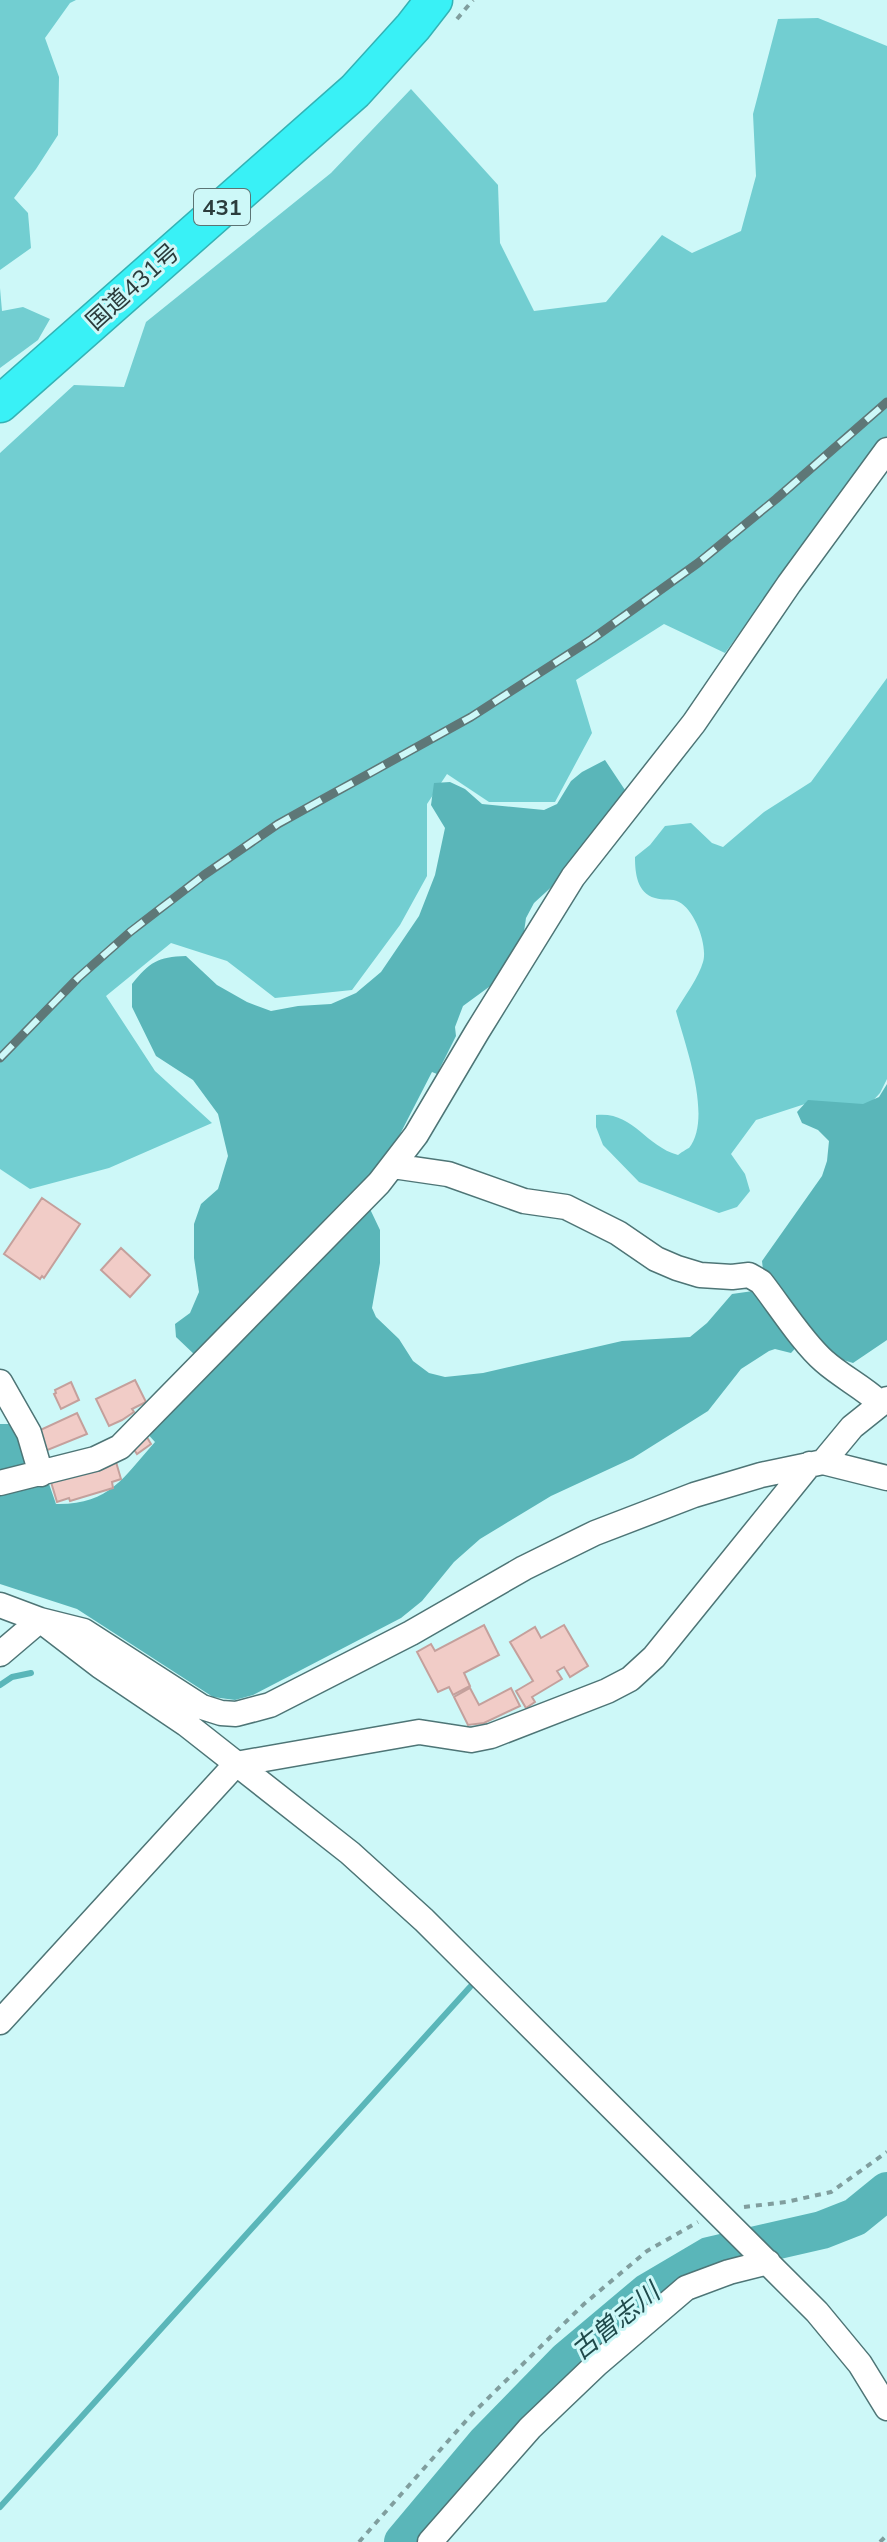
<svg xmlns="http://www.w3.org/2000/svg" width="887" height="2542" font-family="Mulish,'Noto Sans JP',sans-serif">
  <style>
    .forest { fill: #72ced1 }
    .water { fill: #5ab6b9 }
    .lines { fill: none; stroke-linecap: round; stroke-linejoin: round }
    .stream { stroke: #5ab6b9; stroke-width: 6 }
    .river { stroke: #5ab6b9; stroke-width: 38 }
    .building { fill: #f1ccc7; stroke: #c4a09c; stroke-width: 2 }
    .minor-casing { stroke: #4e7576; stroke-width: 27 }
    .highway-casing { stroke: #34b2b5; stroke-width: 39 }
    .path { stroke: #809e9e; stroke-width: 4; stroke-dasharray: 6 6; stroke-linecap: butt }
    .minor { stroke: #fff; stroke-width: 24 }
    .highway { stroke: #39f1f6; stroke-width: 36 }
    .rail-casing { stroke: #5e7777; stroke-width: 9 }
    .rail { stroke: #cdf8f8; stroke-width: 6; stroke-dasharray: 18; stroke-linecap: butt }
    .labels { text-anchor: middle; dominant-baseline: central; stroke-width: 6; stroke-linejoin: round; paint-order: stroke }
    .shield { fill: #cdf8f8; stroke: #5c7474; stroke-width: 2 }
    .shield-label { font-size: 22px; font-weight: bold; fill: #2b3c3c }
    .street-label { font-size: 24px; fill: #2b3c3c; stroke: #cdf8f8 }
    .water-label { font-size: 26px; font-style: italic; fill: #1f4a4b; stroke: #cdf8f8 }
  </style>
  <rect width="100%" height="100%" fill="#cdf8f8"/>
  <path class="forest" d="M0,0H76L70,3L45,38L59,77L58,135L36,169L14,198L28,213L31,248L0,270Z
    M818,18L887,46V440L849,483L725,653L664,624L576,680L592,733L555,802H489L447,774L427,804V876L400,925L352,990L275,998L227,961L171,943L106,996L155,1071L212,1123L109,1168L30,1189L0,1169V453L74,385L124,387L146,322L331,173L411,89L498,185L500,243L534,311L606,302L662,235L692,253L741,231L756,176L753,114L778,19Z
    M0,288L2,311L23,307L50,319L38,340L0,368Z
    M887,678V1079L880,1093L868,1106L808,1103L756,1120L731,1154L745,1174L750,1191L737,1207L719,1213L639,1182L603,1145L596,1127V1115C633,1111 644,1145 678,1155C679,1154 688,1148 689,1148C713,1118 685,1045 676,1011C684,997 699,977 703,962C708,946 695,910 679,902C672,898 663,901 655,898C637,893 635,873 635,857L650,845L665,826L691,823L712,843L723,847L764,812L811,782Z"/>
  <path class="water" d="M605,760L627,793L558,881L534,903L526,918L524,932L493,984L463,1006L455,1027L456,1036L437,1074L432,1072L397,1140L361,1187L196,1356L176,1337L175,1324L190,1313L199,1292L194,1258V1224L201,1204L218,1189L228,1156L218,1114L193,1080L156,1056L132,1007V984C150,962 157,957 186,956L217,985L247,1002L271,1011L298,1006L331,1004L356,993L381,972L419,916L435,875L445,828L431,805L434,783L450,782L465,789L482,804L544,810L557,804L571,781L582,772Z
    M887,1084V1340L853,1363L837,1358L824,1348L763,1270L762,1261L822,1176L827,1161L829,1141L818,1130L802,1123L797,1112L808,1100L863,1104L879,1097Z
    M370,1209L380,1230V1263L372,1308L376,1317L399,1339L413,1361L429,1373L445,1377L483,1373L622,1341L690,1337L707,1323L732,1294L760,1290L802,1341L791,1353L775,1349L769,1351L741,1369L708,1411L633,1458L551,1496L480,1539L454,1562L422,1601L401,1618L253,1695L235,1700L213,1697L77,1609L0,1584V1490L48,1481L56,1504C109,1505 123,1478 155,1442L144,1430Z
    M0,1424H12L30,1453V1472L0,1477Z"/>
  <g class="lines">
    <path class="stream" d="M0,1685L12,1677L31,1673
      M0,2507L470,1987"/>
    <path class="river" d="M403,2542L486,2443L567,2360L648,2292L709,2256L822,2230L855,2217L887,2191"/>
  </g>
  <path class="building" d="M42,1198L80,1224L44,1278L42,1276L40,1279L4,1254Z
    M121,1248L150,1275L130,1297L101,1270Z
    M135,1380L146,1402L132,1409L134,1412L122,1420L109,1426L96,1399Z
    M71,1382L79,1400L61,1409L54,1394L56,1393L55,1390Z
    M77,1413L87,1434L45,1451L36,1432Z
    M145,1434L151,1444L137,1454L131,1445Z
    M116,1462L121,1479L112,1482L113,1488L70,1501L69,1498L57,1502L51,1482Z
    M484,1625L499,1655L464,1673L470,1686L453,1695L449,1687L438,1692L417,1652L431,1644L435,1651Z
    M564,1625L588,1666L570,1677L564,1667L557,1671L562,1679L532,1697L535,1702L526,1708L516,1691L533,1681L510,1642L535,1627L541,1638Z
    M470,1688L479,1705L511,1688L520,1706L484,1723L468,1725L454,1697Z"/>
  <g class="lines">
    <g class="minor-casing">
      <path id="minor" d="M393,1166L448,1174L524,1201L566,1207L618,1233L656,1259L677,1268L700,1275L732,1277L749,1275L761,1282C779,1305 803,1343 824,1361C842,1377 863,1387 880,1403
        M0,1382L29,1433L41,1474
        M823,1462L852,1427L887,1399
        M0,1483L95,1459L120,1447L379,1183L416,1135L477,1032L573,877L694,723L789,584L887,450
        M0,1605L40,1620L84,1631L202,1707L221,1713L236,1714L270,1705L411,1633L524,1568L595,1533L694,1495L761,1475L823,1462L887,1478
        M40,1620L100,1666L186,1724L350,1853L424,1920L817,2312L860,2364L887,2408
        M0,1654L40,1620
        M0,2022L236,1764L419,1732L471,1740L491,1736L607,1691L630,1679L654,1657L810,1464
        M430,2542L530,2428L597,2364L686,2288L729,2272L768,2262"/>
    </g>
    <g class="highway-casing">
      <path id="highway" d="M0,404L355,91L413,27L434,0"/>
    </g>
    <path class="path" d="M457,19L473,0
      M744,2207L786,2202L831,2192L887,2152
      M359,2542L472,2414L584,2304L647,2251L698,2222
      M880,2542L887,2535"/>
    <use href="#minor" class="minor"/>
    <use href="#highway" class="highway"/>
    <g class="rail-casing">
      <path id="rail" d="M0,1058L78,978L130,932L204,875L278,824L471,717L592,639L698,563L776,499L887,402"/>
    </g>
    <use href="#rail" class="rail"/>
  </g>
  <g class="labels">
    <rect class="shield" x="194" y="189" width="56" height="36" rx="6"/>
    <g class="shield-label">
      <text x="222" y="207">431</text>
    </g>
    <g class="street-label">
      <text transform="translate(132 286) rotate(-42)">国道431号</text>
    </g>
    <g class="water-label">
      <text transform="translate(615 2321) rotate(-39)">古曽志川</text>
    </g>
  </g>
</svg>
